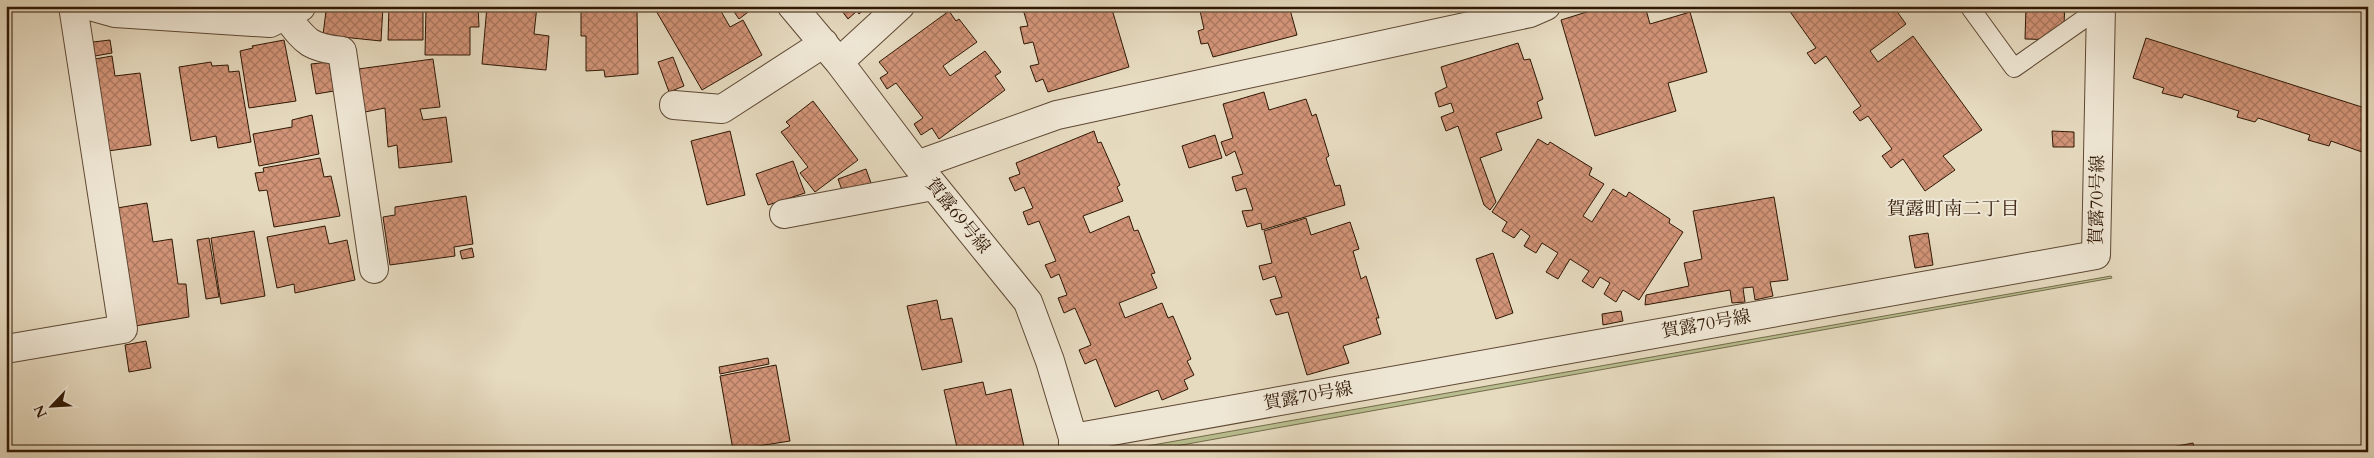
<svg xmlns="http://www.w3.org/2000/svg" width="2374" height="458" font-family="Cardo,'Noto Serif JP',serif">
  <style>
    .green { fill: #b8be8f; stroke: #746b4a }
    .building { fill: url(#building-cross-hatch); stroke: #301805 }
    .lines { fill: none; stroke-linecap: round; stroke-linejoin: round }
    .lane-casing { stroke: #5e4834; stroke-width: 20 }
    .street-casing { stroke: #5e4834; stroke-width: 30 }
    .lane { stroke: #efe7d5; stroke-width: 18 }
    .street { stroke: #efe7d5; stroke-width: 28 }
    .labels { text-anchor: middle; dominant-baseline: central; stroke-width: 4; stroke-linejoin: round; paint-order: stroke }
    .street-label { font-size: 18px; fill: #301805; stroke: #efe7d5 }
    .neighbourhood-label { font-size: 19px; fill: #301805; stroke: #efe7d5 }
  </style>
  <defs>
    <pattern id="building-cross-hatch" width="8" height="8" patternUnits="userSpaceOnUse" patternTransform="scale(1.25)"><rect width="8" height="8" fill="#d29478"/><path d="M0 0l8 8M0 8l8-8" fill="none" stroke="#ab7860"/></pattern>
  </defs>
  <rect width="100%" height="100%" fill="#e6dabf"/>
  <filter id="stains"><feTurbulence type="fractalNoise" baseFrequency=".004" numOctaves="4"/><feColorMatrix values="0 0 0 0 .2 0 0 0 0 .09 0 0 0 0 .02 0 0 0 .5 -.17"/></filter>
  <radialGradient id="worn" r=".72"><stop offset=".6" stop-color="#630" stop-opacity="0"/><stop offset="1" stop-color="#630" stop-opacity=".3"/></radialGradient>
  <path class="green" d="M2111,276L2112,278L1154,450L1113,452Z"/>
  <path class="building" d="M335,6H383L381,41L323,35L326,11Z
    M389,6H423V40H388Z
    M426,6H478L479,27H470V55H425Z
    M487,6H537L534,34L549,36L546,70L482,64Z
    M596,6L637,10L638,74L605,77L604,70L586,71V36H581V11L597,10Z
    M659,6H718L730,27L743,20L762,55L702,90L655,9Z
    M730,6H756L739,19Z
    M830,6H868L859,14L857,11L848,19L839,7L833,10Z
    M1022,6H1111L1129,67L1048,92L1043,79L1036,82L1030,66L1039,64L1033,42L1024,44L1020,27L1028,26Z
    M1199,6H1289L1297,35L1213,57L1208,43L1201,44L1198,31L1204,29Z
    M1606,6H1645L1650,24L1690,12L1707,72L1668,83L1676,111L1595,136L1561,20Z
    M1786,6H1893L1906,24L1870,51L1878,62L1913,36L1982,130L1943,156L1955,170L1925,191L1903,159L1891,168L1882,156L1892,149L1868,116L1860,121L1853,112L1861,106L1826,56L1815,64L1807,53L1816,48Z
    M2026,6H2065L2063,40L2025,39Z
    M949,11L956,21L959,19L977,42L943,66L950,76L985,51L1001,72L995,76L1005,90L939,139L932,128L921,135L914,124L923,118L896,83L887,89L880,78L888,73L879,62Z
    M2146,38L2368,109V132L2362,152L2331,141L2329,146L2308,140L2310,135L2258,118L2255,122L2237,117L2239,111L2184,94L2182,98L2162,93L2164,88L2133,78Z
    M110,40L112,53L95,56L93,42Z
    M284,40L296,101L249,108L240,51L253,48L252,46Z
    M1518,43L1524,60L1530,59L1543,99L1537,102L1542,118L1496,133L1502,150L1480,158L1496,202L1490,210L1484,205L1458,126L1446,131L1441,117L1454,112L1451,103L1439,107L1435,93L1447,87L1441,67Z
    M112,56L115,76L140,73L151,145L108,151L95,59Z
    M673,57L684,86L669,92L658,62Z
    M433,59L440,107L420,109L423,120L446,117L452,162L399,168L397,145L388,147L385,108L365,112L358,69Z
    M211,62L212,66L228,65L229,72L239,71L251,142L218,148L216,136L191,141L179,67Z
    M329,62L334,91L316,94L311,64Z
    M1264,92L1269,110L1306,99L1312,116L1316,114L1329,156L1326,158L1335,186L1340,185L1345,205L1262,230L1261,223L1247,227L1242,211L1253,210L1246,188L1236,191L1232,177L1243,174L1235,151L1226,156L1221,142L1233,138L1223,104Z
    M813,101L858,160L815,192L800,173L808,167L781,132L790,126L786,122Z
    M312,115L319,154L259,166L253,134L292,127V120Z
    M730,131L745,195L707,205L691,141Z
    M1094,131L1098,143L1101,142L1120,185L1117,187L1123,201L1083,216L1090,233L1129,216L1134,231L1138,230L1155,273L1151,274L1157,288L1119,303L1125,318L1162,303L1168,318L1173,316L1191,359L1187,361L1194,375L1184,380L1188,389L1162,400L1158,390L1115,407L1096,359L1085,364L1079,350L1091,345L1075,308L1064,313L1058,298L1067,295L1059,274L1051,278L1045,265L1056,261L1039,221L1028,225L1023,212L1033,208L1024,187L1015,191L1009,178L1020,174L1016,163Z
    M2052,131L2074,132V147H2053Z
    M1215,135L1222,158L1189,168L1182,146Z
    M1538,139L1548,145L1550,142L1592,168L1589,175L1604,184L1583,216L1592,222L1613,189L1626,197L1629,192L1670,219L1669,223L1683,232L1639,300L1623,290L1616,302L1604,294L1610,283L1600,277L1593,288L1582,281L1589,271L1570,259L1558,279L1546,272L1558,253L1542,243L1536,253L1524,246L1530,236L1521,229L1514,238L1502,231L1507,222L1492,212Z
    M320,158L324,177L331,176L340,216L274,227L267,190L259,191L255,173L264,172L263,168Z
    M793,161L805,193L768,205L756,174Z
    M866,169L871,183L843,193L838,179Z
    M466,196L473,244L454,247L455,256L390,265L383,217L395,215V207Z
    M1774,197L1788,280L1770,282L1773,296L1755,300L1753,287L1743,288L1745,302L1732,303L1730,290L1645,305L1646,295L1689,286L1684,263L1702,259L1693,211Z
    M147,203L153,242L172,239L178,284H186L189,317L135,326L117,208Z
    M1306,218L1311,235L1350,222L1359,249L1353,251L1361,279L1366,276L1379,318H1376L1381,334L1343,346L1349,363L1307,375L1288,312L1276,315L1270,300L1282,297L1275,276L1263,280L1259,266L1272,263L1264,231Z
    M325,226L329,244L347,240L355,280L295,293L294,284L277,288L267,237Z
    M254,231L265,296L221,304L211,238Z
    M1928,233L1933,265L1915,268L1909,236Z
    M209,238L219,297L206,299L197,240Z
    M472,248L474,257L462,259L460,251Z
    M1493,253L1513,313L1496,319L1476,259Z
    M937,300L941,320L952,318L962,362L922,370L907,306Z
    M1621,311L1623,321L1603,325L1602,314Z
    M146,341L151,368L129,372L125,345Z
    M768,358L769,364L720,374L719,367Z
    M776,365L790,441L733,450L720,376Z
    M983,382L986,395L1011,389L1025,451L958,452L944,390Z
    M2193,443L2195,452H2145Z"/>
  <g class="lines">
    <g class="lane-casing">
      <path id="lane" d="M1969,6L2014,68L2101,7"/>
    </g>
    <g class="street-casing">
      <path id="street" d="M90,6L115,13L270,23L301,7
        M792,6L839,62L917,165L1028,302L1050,361L1073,438V452
        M285,15C306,42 308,47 342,51L374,269
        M839,62L900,6
        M674,105L722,109L824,43
        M917,165L1057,115L1530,13L1546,6
        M784,214L933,186
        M6,349L123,329L73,6
        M1073,438L2096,255L2101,6"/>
    </g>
    <use href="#lane" class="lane"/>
    <use href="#street" class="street"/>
  </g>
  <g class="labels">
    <g class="street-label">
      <text transform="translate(2097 200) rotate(-89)">賀露70号線</text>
      <text transform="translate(958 216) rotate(51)">賀露69号線</text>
      <text transform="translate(1706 324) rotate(-10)">賀露70号線</text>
      <text transform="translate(1308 396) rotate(-10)">賀露70号線</text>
    </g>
    <g class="neighbourhood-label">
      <text x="1953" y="209">賀露町南二丁目</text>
    </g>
  </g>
  <rect width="2374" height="458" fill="none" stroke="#e6dabf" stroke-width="25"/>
  <rect x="8" y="8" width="2359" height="443" fill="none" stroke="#301805" stroke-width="2.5"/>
  <rect x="12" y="12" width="2349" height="433" fill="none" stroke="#301805"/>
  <g transform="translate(52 406) rotate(245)" stroke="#efe7d5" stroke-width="4" paint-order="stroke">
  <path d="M0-4L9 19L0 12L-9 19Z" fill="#301805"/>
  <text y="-8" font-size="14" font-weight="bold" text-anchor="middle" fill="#301805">N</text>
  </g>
  <rect width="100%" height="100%" filter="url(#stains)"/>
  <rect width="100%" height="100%" fill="url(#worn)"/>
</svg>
